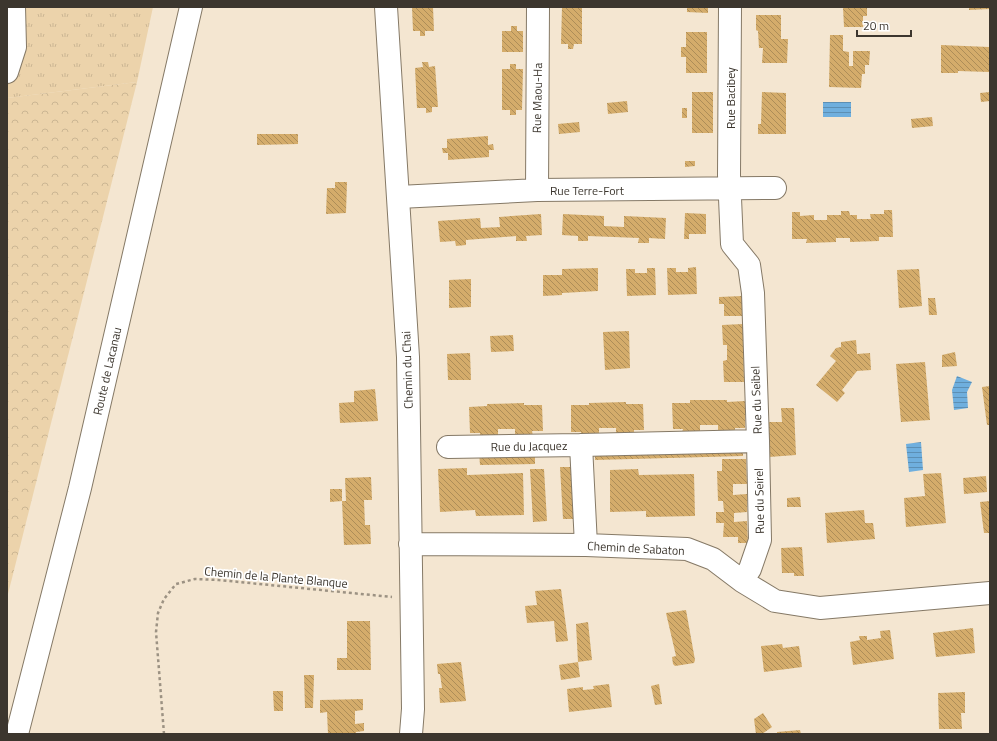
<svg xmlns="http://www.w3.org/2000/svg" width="997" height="741" font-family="'Titillium Web',sans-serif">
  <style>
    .grass { fill: url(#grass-tufts) }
    .forest { fill: url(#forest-crowns) }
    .water { fill: url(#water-rules) }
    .building { fill: url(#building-back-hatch) }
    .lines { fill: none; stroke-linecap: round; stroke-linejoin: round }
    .minor-casing { stroke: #857966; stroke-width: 24 }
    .major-casing { stroke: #857966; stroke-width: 24 }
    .path { stroke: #9c9283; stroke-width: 2.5; stroke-dasharray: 3 3; stroke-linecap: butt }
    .minor { stroke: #fff; stroke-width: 22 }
    .major { stroke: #fff; stroke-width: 22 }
    .labels { text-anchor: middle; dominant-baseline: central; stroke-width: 3.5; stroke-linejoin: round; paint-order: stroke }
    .street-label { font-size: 12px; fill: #3c362e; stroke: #fff }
  </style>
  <defs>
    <pattern id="grass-tufts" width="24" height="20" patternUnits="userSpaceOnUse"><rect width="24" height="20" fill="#ecd3ab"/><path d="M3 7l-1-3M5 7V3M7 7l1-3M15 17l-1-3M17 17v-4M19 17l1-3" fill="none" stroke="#cbb693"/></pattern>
    <pattern id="forest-crowns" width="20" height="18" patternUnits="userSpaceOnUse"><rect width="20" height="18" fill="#ecd3ab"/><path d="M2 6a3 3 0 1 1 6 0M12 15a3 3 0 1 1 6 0" fill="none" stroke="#cbb693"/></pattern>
    <pattern id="water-rules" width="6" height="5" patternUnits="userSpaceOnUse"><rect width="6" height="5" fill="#6fafde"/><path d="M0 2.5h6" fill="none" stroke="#5c8fb4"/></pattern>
    <pattern id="building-back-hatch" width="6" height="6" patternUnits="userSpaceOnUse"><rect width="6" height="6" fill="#d4ac6b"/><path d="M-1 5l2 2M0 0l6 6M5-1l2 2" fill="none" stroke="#ad8d58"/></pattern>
  </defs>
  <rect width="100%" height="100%" fill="#f4e6d1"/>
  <path class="grass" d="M7,7H153L137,82L7,98Z"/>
  <path class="forest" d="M137,82L7,598V98Z"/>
  <path class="water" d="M823,102H851V117H823Z
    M957,376L972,382L967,392L968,408L954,410L952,390Z
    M921,442L923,470L909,472L906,444Z"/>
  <path class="building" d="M412,7H433L434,31H425V36H420V31H413Z
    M562,7H582V44H574L573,49H568V44H561Z
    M687,7H708V13L687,12Z
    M843,7H867V16H863V27H844Z
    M969,7H990V9L969,10Z
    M756,15H781V39H788L787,63H762L763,48H759L758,31L756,30Z
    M511,26H517V31H523V52H502V31H511Z
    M686,32H707V73H686V57H681V47H686Z
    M830,35H843V51L849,52V66H853V51H870L869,65H865V74H862L861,88L829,87Z
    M941,45L989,47V72L958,71V73H941Z
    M422,62H428L429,67L435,66L438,107H432V112L426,113V108H417L415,68L423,67Z
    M510,64H516V69H523L522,110H516V115H510V110H502V69H510Z
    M692,92H713V133H692Z
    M762,92L786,93V134H758V124H761Z
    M990,92V101L981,102L980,93Z
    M627,101L628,112L608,114L607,103Z
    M682,108H687V118H682Z
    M932,117L933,126L912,128L911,119Z
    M579,122L580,132L559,134L558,124Z
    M257,134H298V144L257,145Z
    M488,136V145L493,144L494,150H489V157L448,160V153H443L442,148H447V139Z
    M685,161H695V166L685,167Z
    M335,182H347L346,213L326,214L327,188H335Z
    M884,210H892L893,237H879V241L850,242V238H836V242L806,243L807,239H792V212H800V216L814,215V220H827V215H841V211H849L850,215H857V219H871L870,214H884Z
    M685,213L706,214V234H689V239H684Z
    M541,214L542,235L526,236L527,241H516V236L466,240V245L456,246L455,241L440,242L438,221L480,218L481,228L500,227L499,217Z
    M563,214L604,216V226L624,227V216L666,218L665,239L649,238V243H638L639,238L588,236V241H578V236L562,235Z
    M696,267L697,294L668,295L667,268H676V272H688V268Z
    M598,268V291L562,293V295L543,296V275H562V269Z
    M647,268H655L656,295L627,296L626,269H635V273H647Z
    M919,269L922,306L899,308L897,270Z
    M471,279V307L449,308V280Z
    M742,296L743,316H724V304H719V297Z
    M928,298H935L937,315H929Z
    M743,324L744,382H724L723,361L727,360V345H723L722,325Z
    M629,331L630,368L605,370L603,332Z
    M513,335L514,351L491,352L490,336Z
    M856,340L857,354L870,353L871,370L857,371L842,390L845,393L837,402L816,385L836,361L830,356L836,348L841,347V342Z
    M955,352L957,366L942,367V355Z
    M470,353L471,380H448L447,354Z
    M925,362L930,420L901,422L896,364Z
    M990,386V425H987L982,387Z
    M375,389L378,421L340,423L339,403L354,402V391Z
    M690,400H727V402L745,401V428H735V432L718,433V425H700V433H682L683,429H673L672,403H690Z
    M626,402V404H643L644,430H634V435H616V428H599V435L581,436V432H571V405H589V403Z
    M524,403V405H542L543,431H532L533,436H515V429H498V436L480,437V433H470L469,407L487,406V404Z
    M781,408H794L796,455L769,457L767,422H782Z
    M743,445V456L595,460V449Z
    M535,450V464L480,465L479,452Z
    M722,459H746L747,484H733V495L747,494V512L734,513V522L747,521L748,543H738V537H723L724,523H716V512H724L723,501H718L717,471H722Z
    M560,467H572L575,519H563Z
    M467,468V475L523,473L524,515L476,516L475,510L440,512L438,469Z
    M530,469H544L547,521L533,522Z
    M638,469L639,475L694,474L695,516L646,517V511L610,512V470Z
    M941,473L946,523L906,527L904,498L925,496L923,474Z
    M986,476L987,492L964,494L963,478Z
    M371,477L372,500H364L365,525H370L371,544L344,545L342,501H346L345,478Z
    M330,489H342V501L330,502Z
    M800,497L801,507H787V498Z
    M990,501V533H984L980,502Z
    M864,510L865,523H873L875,539L827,543L825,513Z
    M802,547L804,576H794V573H782L781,548Z
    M561,589L568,641L556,642L554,621L527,623L525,606L537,605L535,591Z
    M686,610L695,660L694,663L675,666L673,664L672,657L676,656L666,613Z
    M347,621H370L371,670H337V658H347Z
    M588,622L592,660L578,662L576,624Z
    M973,628L975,653L936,657L933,633Z
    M890,630L894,659L853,665L850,642L860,640L859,636H867V640L881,638L880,631Z
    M782,644L783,648L799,646L802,667L764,672L761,646Z
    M461,662L466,701L440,703L439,688H442L440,674H438L437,664Z
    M578,662L580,677L561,680L559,665Z
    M304,675H314L313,708H305Z
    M609,684L612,707L569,712L567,689L583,687V690L594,689L593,686Z
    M659,684L662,704L655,705L651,686Z
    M273,691H283V711H274Z
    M965,692V713H961L962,729H939L938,693Z
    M363,699V710L355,711V724L364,723V731L356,732V734H328L327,712L320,713V700Z
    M763,713L772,727L762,734H756L754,719Z
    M800,730L801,734H777V732Z"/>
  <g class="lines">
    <g class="minor-casing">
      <path id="minor" d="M386,7L408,357L413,709L411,734
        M7,72L15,47L14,7
        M537,190L538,7
        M399,197L537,190L775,188
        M581,445L758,441L753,293L749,265L732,244L729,175L730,7
        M448,447L581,445L586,545
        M410,544L586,545L687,549L713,559L742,581L775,601L820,608L990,593
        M742,581L750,569L760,540L758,441"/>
    </g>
    <g class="major-casing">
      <path id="major" d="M17,734L80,488L191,7"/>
    </g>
    <path class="path" d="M164,734L156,632L158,613L164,599L176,584L195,579L219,580L392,597"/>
    <use href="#minor" class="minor"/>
    <use href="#major" class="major"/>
  </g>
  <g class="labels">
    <g class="street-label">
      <text transform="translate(537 98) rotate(-89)">Rue Maou-Ha</text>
      <text transform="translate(730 98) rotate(-90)">Rue Bacibey</text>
      <text x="587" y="190">Rue Terre-Fort</text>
      <text transform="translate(407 370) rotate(-92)">Chemin du Chai</text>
      <text transform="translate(107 371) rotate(-77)">Route de Lacanau</text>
      <text transform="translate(756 400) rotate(-92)">Rue du Seibel</text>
      <text transform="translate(529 446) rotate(-1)">Rue du Jacquez</text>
      <text transform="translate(759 501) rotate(-91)">Rue du Seirel</text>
      <text transform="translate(636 548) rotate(3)">Chemin de Sabaton</text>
      <text transform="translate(276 577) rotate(5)">Chemin de la Plante Blanque</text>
    </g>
  </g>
  <rect width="997" height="741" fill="none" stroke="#3c362e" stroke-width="16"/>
  <path d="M857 30v6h54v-6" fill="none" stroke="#3c362e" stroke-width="2"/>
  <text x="863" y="30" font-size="12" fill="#3c362e" stroke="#ffffff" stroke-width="3" paint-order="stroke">20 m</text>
</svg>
